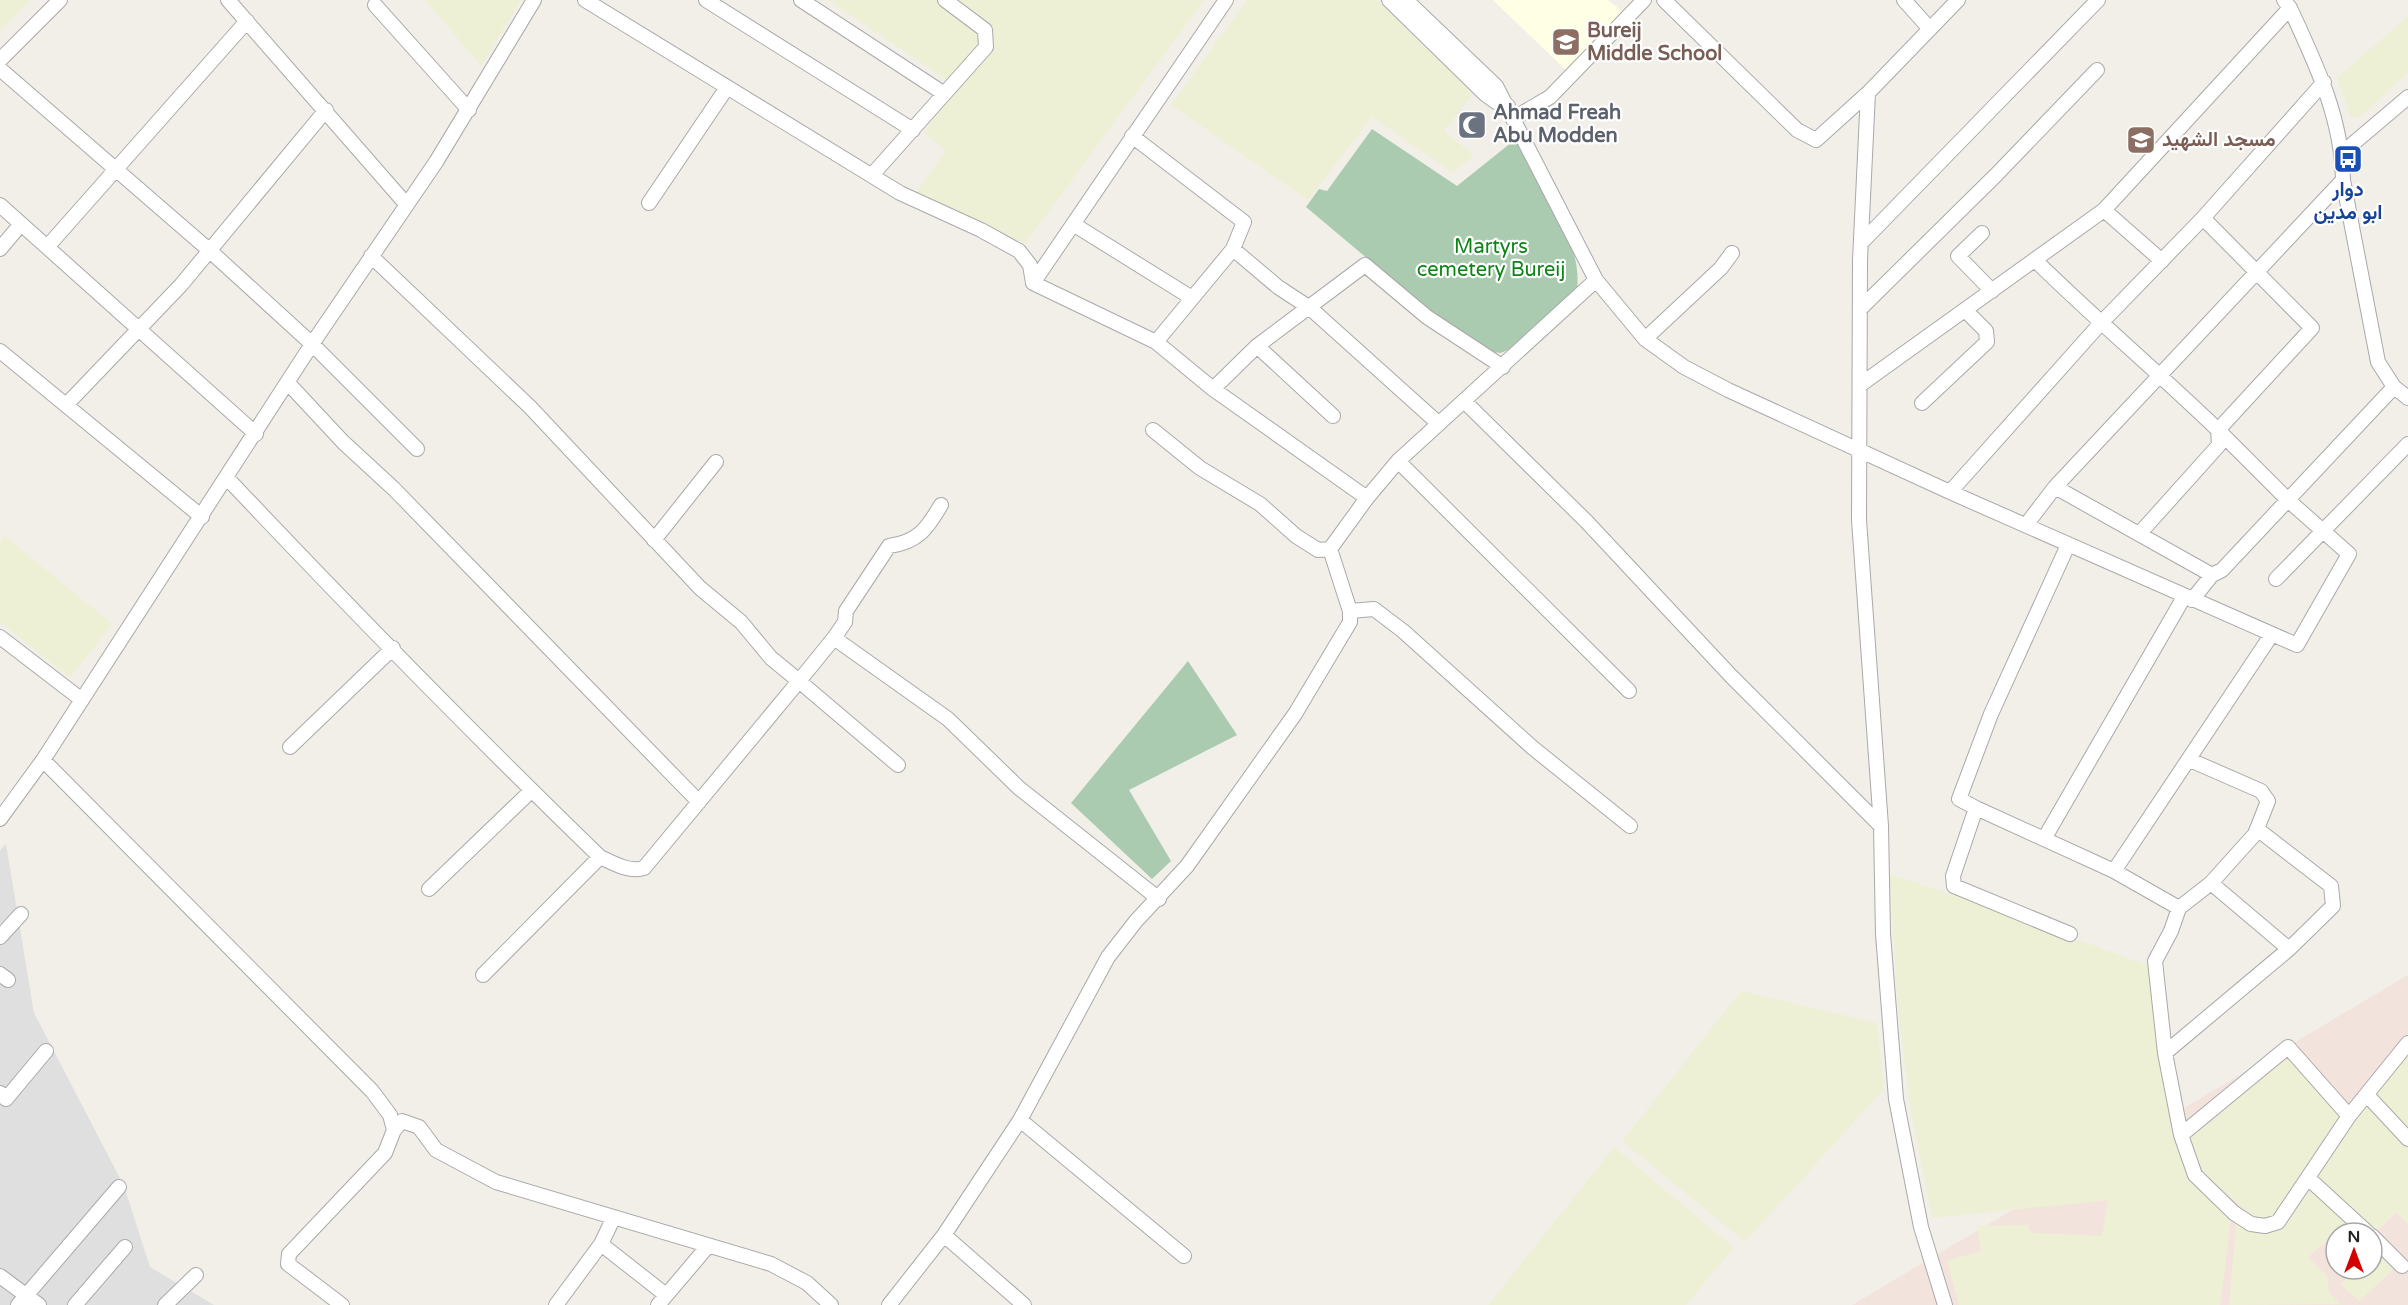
<svg xmlns="http://www.w3.org/2000/svg" width="2408" height="1305" font-family="'Varela Round',Vazirmatn,sans-serif">
  <style>
    .residential { fill: #e0dfdf }
    .education { fill: #ffffe5 }
    .military { fill: #f3e3dd; fill-rule: evenodd }
    .farmland { fill: #eef0d5 }
    .cemetery { fill: #aacbaf }
    .lines { fill: none; stroke-linecap: round; stroke-linejoin: round }
    .minor-casing { stroke: #a9a9a9; stroke-width: 16 }
    .minor { stroke: #fff; stroke-width: 14 }
    .labels { text-anchor: middle; dominant-baseline: central; stroke-width: 4.5; stroke-linejoin: round; paint-order: stroke }
    .education-label { font-size: 20px; font-weight: bold; fill: #785e54; stroke: #fff; text-anchor: start }
    .worship-label { font-size: 20px; font-weight: bold; fill: #5b616d; stroke: #fff; text-anchor: start }
    .transit-label { font-size: 20px; font-weight: bold; fill: #164399; stroke: #fff }
    .park-label { font-size: 20px; fill: #0c8416; stroke: #fff }
  </style>
  <rect width="100%" height="100%" fill="#f2efe9"/>
  <path class="residential" d="M6,844L34,1013L124,1186L150,1267L214,1305H0V850Z"/>
  <path class="education" d="M1493,0H1608L1623,12L1568,72Z"/>
  <path class="military" d="M2408,975V1305H1852ZM2336,1233H2372V1269H2336Z"/>
  <path class="farmland" d="M0,0H30L0,31Z
    M425,0H521L481,66Z
    M828,0H1204L1025,244L916,193L946,150L924,133L956,86Z
    M1247,0H1377L1473,94L1444,131L1474,155L1453,173L1372,117L1308,200L1171,105Z
    M2408,16V73L2359,117L2351,118L2337,78Z
    M5,536L112,624L70,678L0,622V542Z
    M1890,874L1993,908L2149,966L2174,1140L2193,1183L2231,1218L2220,1305H1959L1947,1261L1981,1251L1977,1226L2028,1225L2030,1233L2102,1236L2108,1200L1932,1218L1910,1108L1897,1000Z
    M1741,991L1877,1023L1884,1089L1745,1242L1622,1141Z
    M2408,1051V1134L2373,1097Z
    M2293,1054L2347,1112L2272,1220L2259,1222L2204,1174L2189,1139Z
    M2371,1101L2408,1140V1224L2396,1213L2374,1234L2313,1177L2341,1135Z
    M1614,1147L1734,1248L1686,1305H1488Z
    M2311,1184L2358,1233H2336V1242L2330,1238L2308,1257L2327,1277L2329,1293L2340,1304L2229,1305L2236,1225L2277,1230Z
    M2375,1251L2394,1269L2359,1301L2340,1284L2356,1269H2372V1253Z"/>
  <path class="cemetery" d="M1372,129L1457,186L1517,138C1540,181 1583,240 1577,290L1510,349L1501,353L1492,352L1437,317L1306,207L1319,189L1327,191Z
    M1188,661L1237,735L1129,790L1171,861L1152,879L1071,803Z"/>
  <g class="lines">
    <g class="minor-casing">
      <path id="minor" d="M228,0L406,204
        M585,0L900,193L981,230L1019,251L1030,265L1033,283L1156,342L1213,389L1367,498
        M706,0L913,130
        M801,0L943,93
        M1389,0L1485,94L1496,102L1508,106
        M1406,0L1496,86L1596,280L1645,339L1684,367L1728,390L1950,492L2297,645L2349,554L2289,501L2218,430L2312,328L2203,218
        M1664,0L1797,130L1816,140L1868,93L1958,0
        M1904,0L1930,29
        M2284,0L2290,8C2316,64 2342,118 2343,180L2378,362L2394,387L2408,398
        M375,5L469,110
        M0,60L60,0
        M0,69L209,250L312,344L417,449
        M1868,93L1860,260L1859,520L1881,826L1883,934L1896,1099L1921,1227L1945,1305
        M1514,118L1550,97L1644,0
        M1132,136L1244,222L1233,249L1156,342
        M2342,153L2408,97
        M872,175L986,47L985,30L945,0
        M649,203L726,89
        M0,205L256,434
        M2104,210L2162,261
        M1073,224L1192,298
        M1982,233L1958,256L1992,291
        M1861,243L2098,0
        M48,246L247,21
        M0,249L21,224
        M1233,249L1278,287L1310,308L1438,423
        M371,256L530,407L700,588L741,622L771,658L799,681L834,638L948,719L1019,788L1159,899
        M2036,261C2095,319 2158,372 2218,430L2219,445L2140,533
        M1033,283L1226,0
        M1860,309L1996,175L2097,70
        M1645,339L1721,268L1732,253
        M1257,346L1333,416
        M0,351L202,517
        M288,383L343,442L394,489L699,802
        M1860,385L2104,210L2290,8
        M1213,389L1257,346L1365,265L1427,317L1503,367
        M1464,401L1586,521L1731,676L1881,826
        M1922,403L1987,342L1986,331L1966,311
        M66,405L181,285L326,110
        M1153,430L1200,468L1260,504L1296,536L1318,550L1330,549
        M1398,461L1629,691
        M227,478C349,607 473,734 600,857C613,863 630,873 644,868L799,681L898,765
        M2055,487L2212,575
        M1950,492L2100,324L2203,218L2324,82
        M2026,525L2055,487L2343,180
        M654,540L716,462
        M2068,545L1991,714L1959,799L1976,808L1953,876L1954,886L2070,934
        M2276,579L2408,444
        M2192,600L2212,575L2222,570L2394,387
        M1350,611L1374,609L1403,631L1533,748L1630,826
        M0,637L82,700
        M834,638L845,622L846,611L889,546C918,542 927,529 941,505
        M290,747L393,648
        M43,760L372,1091L390,1115L394,1130L385,1153L289,1254L288,1264L342,1305
        M2190,760L2261,791L2268,801L2255,834
        M1976,808L2114,871L2179,908L2171,931L2155,961L2165,1053L2181,1135L2195,1175L2234,1213L2251,1224L2265,1226L2278,1222L2349,1116L2408,1043
        M0,819L43,760L312,344L436,162L534,0
        M2044,839L2184,597
        M2114,871L2272,634
        M2211,883L2289,949
        M429,889L531,791
        M0,937L21,914
        M0,974L8,980
        M483,975L600,857
        M2165,1053L2289,949L2333,906L2331,886L2261,832L2255,834L2211,883L2179,908
        M0,1093L6,1099L46,1051
        M2367,1095L2408,1139
        M1020,1120L1184,1256
        M394,1130L402,1121L419,1127L436,1150L496,1182L771,1264L807,1283L831,1305
        M2181,1135L2288,1047L2349,1116
        M2308,1178L2368,1233
        M944,1235L1024,1305
        M2372,1236L2402,1266
        M601,1244L666,1295
        M0,1276L39,1305
        M18,1305L119,1187
        M75,1305L125,1247
        M165,1305L196,1275
        M556,1305L601,1244L614,1217
        M658,1305L708,1246
        M889,1305L944,1235L1020,1120L1108,957L1136,921L1187,866L1295,714L1350,622V611L1330,549L1367,498L1398,461L1596,280"/>
    </g>
    <use href="#minor" class="minor"/>
  </g>
  <defs>
    <g id="school-square" transform="scale(1.5)"><rect x="-9" y="-9" width="18" height="18" rx="4" fill="#8d6e63" stroke="#fff"/><path d="M0-5L7-2L0 1L-7-2ZM-4 1L0 2.5L4 1V4Q0 6-4 4Z" fill="#fff"/></g>
    <g id="mosque-square" transform="scale(1.5)"><rect x="-9" y="-9" width="18" height="18" rx="4" fill="#6b7280" stroke="#fff"/><path d="M3.5-4.9A6 6 0 1 0 3.5 4.9A5 5 0 1 1 3.5-4.9Z" fill="#fff"/></g>
    <g id="bus-square" transform="scale(1.5)"><rect x="-9" y="-9" width="18" height="18" rx="4" fill="#1a4fb4" stroke="#fff"/><path d="M-5-6H5V4H4V6H2V4H-2V6H-4V4H-5ZM-3.5-4V0h7V-4ZM-3.5 1.2v1.5H-2V1.2ZM2 1.2v1.5H3.5V1.2Z" fill="#fff"/></g>
  </defs>
  <g fill-rule="evenodd">
    <use href="#school-square" x="1566" y="42"/>
    <use href="#mosque-square" x="1472" y="125"/>
    <use href="#school-square" x="2141" y="140"/>
    <use href="#bus-square" x="2348" y="159"/>
  </g>
  <g class="labels">
    <g class="education-label">
      <text x="1587" y="31">Bureij<tspan x="1587" dy="23">Middle School</tspan></text>
      <text x="2162" y="140">مسجد الشهيد</text>
    </g>
    <g class="worship-label">
      <text x="1493" y="113">Ahmad Freah<tspan x="1493" dy="23">Abu Modden</tspan></text>
    </g>
    <g class="transit-label">
      <text x="2348" y="190">دوار<tspan x="2348" dy="23">ابو مدين</tspan></text>
    </g>
    <g class="park-label">
      <text x="1491" y="247">Martyrs<tspan x="1491" dy="23">cemetery Bureij</tspan></text>
    </g>
  </g>
  <g transform="translate(2354 1251)"><circle r="28" fill="#ffffff" stroke="#a7a7a7" stroke-width="1.5"/>
  <path d="M0-4.5L10 22L0 15L-10 22Z" fill="#d40000"/>
  <text y="-9" font-size="16" font-weight="bold" text-anchor="middle" fill="#222222">N</text>
  </g>
</svg>
